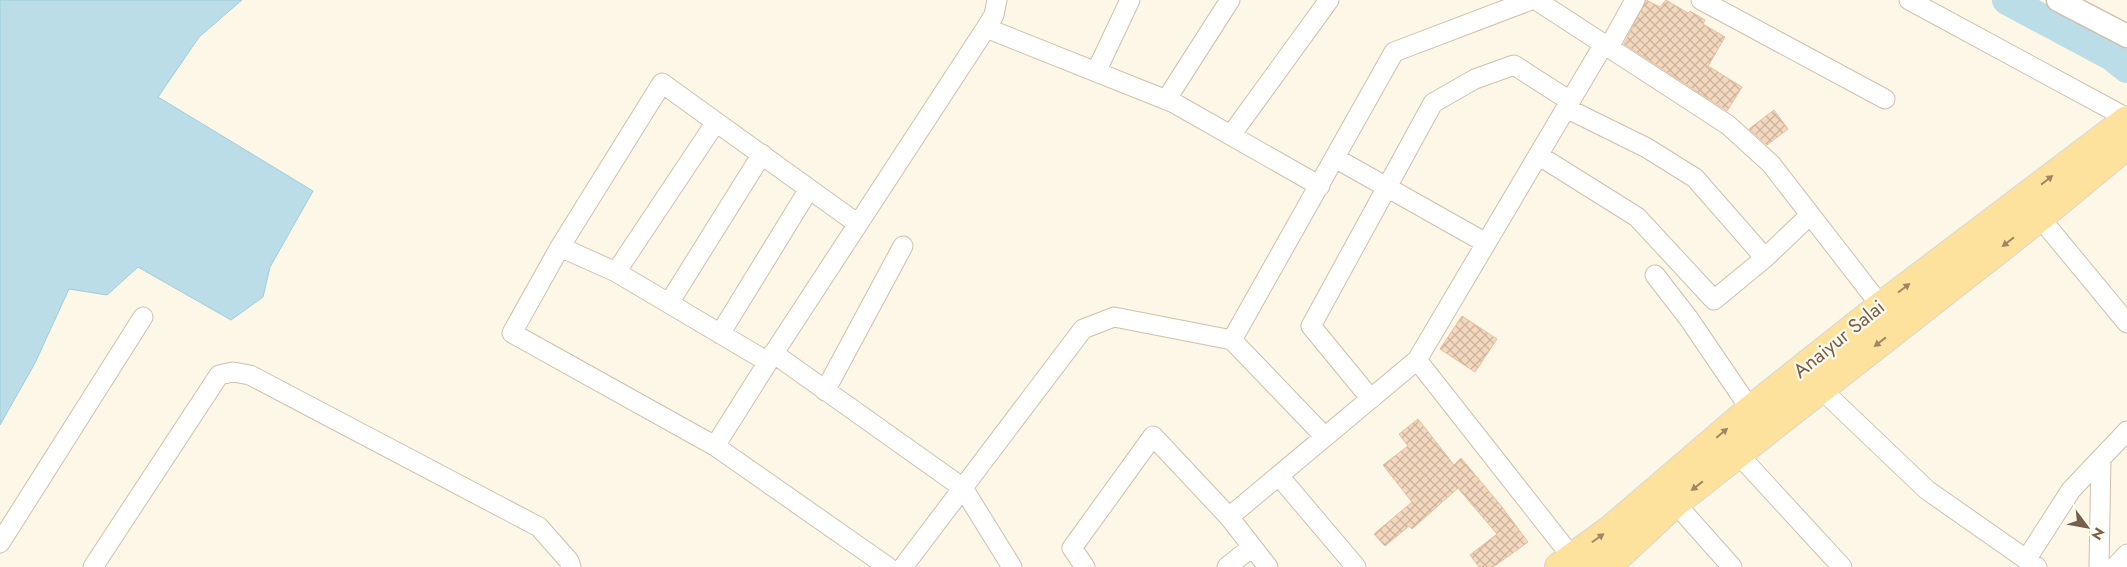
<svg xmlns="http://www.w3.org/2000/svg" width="2127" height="567" font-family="Jost,sans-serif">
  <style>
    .water { fill: #badde8; stroke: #a0ccda }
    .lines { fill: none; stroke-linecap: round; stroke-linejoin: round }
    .river { stroke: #badde8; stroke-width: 30 }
    .building { fill: url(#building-cross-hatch); stroke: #e7c09d }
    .minor-casing { stroke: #d0bfac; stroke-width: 21 }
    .tertiary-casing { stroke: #d0bfac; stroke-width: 25 }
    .primary-casing { stroke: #dcd5d0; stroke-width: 30 }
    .minor { stroke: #fff; stroke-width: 19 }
    .tertiary { stroke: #fff; stroke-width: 22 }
    .primary { stroke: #fde29e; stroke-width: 28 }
    .oneway { fill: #a08663 }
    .labels { text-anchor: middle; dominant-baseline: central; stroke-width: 4.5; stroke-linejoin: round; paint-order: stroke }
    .street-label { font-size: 20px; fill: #785f4a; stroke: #fffaee }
  </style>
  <defs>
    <pattern id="building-cross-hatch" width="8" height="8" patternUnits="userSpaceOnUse" patternTransform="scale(1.25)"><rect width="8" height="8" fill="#f4d8be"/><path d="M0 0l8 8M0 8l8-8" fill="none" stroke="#cab29c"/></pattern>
  </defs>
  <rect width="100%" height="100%" fill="#fdf7e7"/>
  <path class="water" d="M0,0H242L199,37L158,97L313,191L270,267L263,297L231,320L138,267L107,295L69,289L35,363L0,425Z"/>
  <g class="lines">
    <path class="river" d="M2007,0L2112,56L2127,68"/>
  </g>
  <path class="building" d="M1646,0L1660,7L1666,0L1688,13L1690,11L1705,20L1703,24L1725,37L1708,66L1742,87L1727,111L1624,44Z
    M1774,110L1788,129L1767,145L1749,129Z
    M1462,316L1497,339L1475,372L1440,349Z
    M1418,419L1454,465L1461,458L1502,507L1528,542L1493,567H1479L1470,555L1497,534L1458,488L1412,529L1409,526L1385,546L1374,534L1412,502L1383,465L1408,446L1399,434Z"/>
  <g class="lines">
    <g class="minor-casing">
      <path id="minor" d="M1536,0L1728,125L1771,164L1881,306
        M1701,0L1885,99
        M1909,0L2127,118
        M986,28L1174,103L1320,186
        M1609,47L1635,0
        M1096,72L1130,0
        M1166,100L1230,0
        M1566,108L1647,148L1695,178L1765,258
        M1231,135L1329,0
        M1538,155L1637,217L1714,300L1765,258L1809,216
        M1335,158L1486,243
        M2032,208L2127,323
        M560,247L512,333L715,446
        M616,272L560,247L662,83L716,122
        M1655,275L1689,319L1757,419
        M669,303L762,154
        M720,334L809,189
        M1232,340L1325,437
        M773,353L963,488L1012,567
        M1417,360L1579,566
        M768,362L616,272L716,122L858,224
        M1820,388L1927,490L2037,567
        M825,391L903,246
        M1371,399L1311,326L1433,103L1475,79L1514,65L1570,101
        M1738,454L1842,567
        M1279,476L1356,567
        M1675,503L1732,567
        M0,543L143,317
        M2026,560L2071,490L2127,431
        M93,567L219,375L233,372L250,375L539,527L569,561L571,567
        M888,567L715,446L768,362L986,28L994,15L997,0
        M903,567L1083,329L1114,317L1232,340L1394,52L1531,0
        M1085,567L1072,548L1153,436L1229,517
        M1227,567L1252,547
        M1268,567L1229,517L1417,360L1604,44
        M2099,567L2101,459
        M2115,567L2127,554"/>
    </g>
    <g class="tertiary-casing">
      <path id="tertiary" d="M2058,0L2127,36"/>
    </g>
    <g class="primary-casing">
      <path id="primary" d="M1559,567L1610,530L1750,410L1881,306L2127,120
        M1592,567L1618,556L1675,503L2040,217L2127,145"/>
    </g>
    <use href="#minor" class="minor"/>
    <use href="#tertiary" class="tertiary"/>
    <use href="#primary" class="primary"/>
  </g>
  <defs><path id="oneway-solid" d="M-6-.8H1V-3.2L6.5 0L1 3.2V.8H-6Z" transform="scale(1.25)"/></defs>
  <g class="oneway">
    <use href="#oneway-solid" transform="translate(2047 180) rotate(-38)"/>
    <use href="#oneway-solid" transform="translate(2008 242) rotate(142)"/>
    <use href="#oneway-solid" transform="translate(1904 288) rotate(-37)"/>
    <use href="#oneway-solid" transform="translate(1880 342) rotate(142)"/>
    <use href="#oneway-solid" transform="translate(1722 433) rotate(-40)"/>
    <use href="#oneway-solid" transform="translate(1697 486) rotate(142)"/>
    <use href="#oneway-solid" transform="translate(1598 538) rotate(-35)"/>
  </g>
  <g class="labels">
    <g class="street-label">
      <text transform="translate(1839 339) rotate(-39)">Anaiyur Salai</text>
    </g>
  </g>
  <g transform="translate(2087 527) rotate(122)" stroke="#fffaee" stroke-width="4" paint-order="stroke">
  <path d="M0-4L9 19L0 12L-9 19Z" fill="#785f4a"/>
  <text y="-8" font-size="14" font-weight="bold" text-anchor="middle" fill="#785f4a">N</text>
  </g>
</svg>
